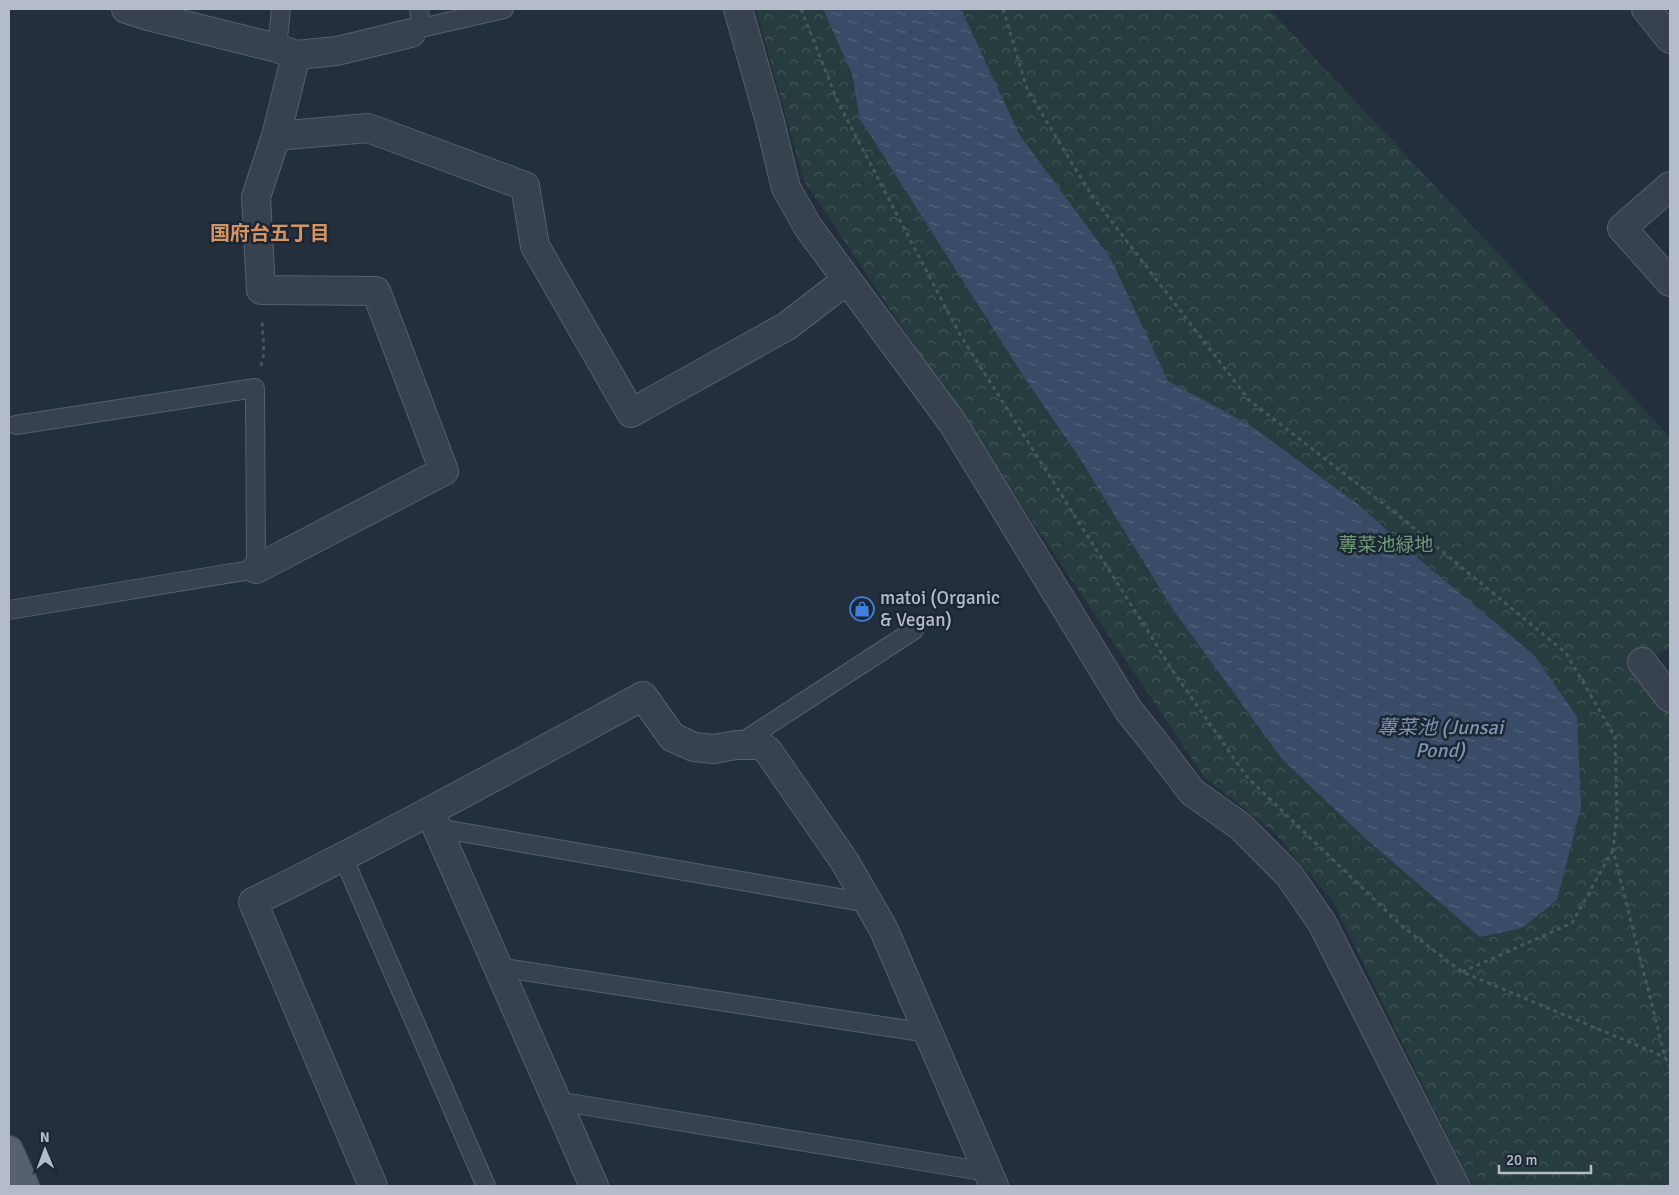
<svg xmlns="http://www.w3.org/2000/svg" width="1679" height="1195" font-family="Signika,'Noto Sans JP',sans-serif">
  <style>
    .park { fill: url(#park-crowns) }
    .water { fill: url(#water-ripples) }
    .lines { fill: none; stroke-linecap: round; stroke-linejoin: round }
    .lane-casing { stroke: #565f6c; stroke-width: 20 }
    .street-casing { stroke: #565f6c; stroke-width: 30 }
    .primary-casing { stroke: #414a57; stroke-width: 30 }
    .path { stroke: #44595c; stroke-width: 3; stroke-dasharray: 4 4; stroke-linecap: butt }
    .lane { stroke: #38414e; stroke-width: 18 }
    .street { stroke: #38414e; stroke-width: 28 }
    .primary { stroke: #56606e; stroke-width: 28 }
    .labels { text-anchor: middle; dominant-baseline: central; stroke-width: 5; stroke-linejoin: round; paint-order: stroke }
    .park-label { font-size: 19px; fill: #6b9a76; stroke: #1d2633 }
    .poi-label { font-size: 19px; fill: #b4bcc9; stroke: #1d2633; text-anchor: start }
    .neighbourhood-label { font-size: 20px; font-weight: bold; fill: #d59563; stroke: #1d2633 }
    .water-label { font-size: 20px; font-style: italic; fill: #7c92b1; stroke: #1d2633 }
  </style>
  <defs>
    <pattern id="park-crowns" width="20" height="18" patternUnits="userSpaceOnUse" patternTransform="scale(1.25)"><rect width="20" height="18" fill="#263c3f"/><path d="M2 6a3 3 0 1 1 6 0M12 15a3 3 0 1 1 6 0" fill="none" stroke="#435659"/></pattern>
    <pattern id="water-ripples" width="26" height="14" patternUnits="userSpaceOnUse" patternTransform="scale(1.25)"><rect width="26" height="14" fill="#394c67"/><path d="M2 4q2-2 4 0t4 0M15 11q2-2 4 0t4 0" fill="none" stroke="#53647b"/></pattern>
  </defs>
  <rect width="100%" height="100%" fill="#242f3e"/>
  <path class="park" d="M756,9H1269L1670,437V648L1642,662L1670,698V1186H1472L1334,903L1274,832L1204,777L804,181Z"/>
  <path class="water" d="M823,9H961L1019,134L1111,259L1168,381L1248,424L1359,505L1413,554L1534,655L1577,717L1581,807L1557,900L1522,928L1480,937L1365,838L1282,759L1172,608L1079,457L1024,377L860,119L852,74Z"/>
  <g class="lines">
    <g class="lane-casing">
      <path id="lane" d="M419,9L421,28
        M411,33L421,28L504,9
        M277,48L281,9
        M9,610L256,569L255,388L16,425
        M739,744L914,630
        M437,828L868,903
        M343,857L486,1186
        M498,967L928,1033
        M557,1101L988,1172"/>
    </g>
    <g class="street-casing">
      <path id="street" d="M126,9L148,16L277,48L296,55L337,51L411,33
        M738,9L769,118L786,188L808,227L952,422L1129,711L1154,742L1192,792L1240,826L1289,875L1322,923L1455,1186
        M1646,9L1670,39
        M296,55L276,136L368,128L525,186L535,246L631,413L787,326L847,280
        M1670,186L1622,228L1670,282
        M256,569L444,471L376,291L261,290L256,197L276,136
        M1642,662L1670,698
        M430,812L594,1186
        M373,1186L253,902C385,837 514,766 643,696L672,737L694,747L714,749L736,745H760L768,751L845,862L884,930L994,1186"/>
    </g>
    <g class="primary-casing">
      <path id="primary" d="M9,1150L25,1186"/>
    </g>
    <path class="path" d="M801,9L838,102L959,333L1173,671L1247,777L1403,927L1462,972L1665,1057
      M1003,9L1027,89L1092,196L1249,400L1399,516L1566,653L1615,737L1617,815L1613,850L1665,1057L1670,1067
      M261,366L264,353L262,320
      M1462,972L1572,923L1613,850"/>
    <use href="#lane" class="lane"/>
    <use href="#street" class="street"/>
    <use href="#primary" class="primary"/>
  </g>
  <defs>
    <g id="shop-ring" transform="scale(1.25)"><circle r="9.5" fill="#1d2633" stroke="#3f7fe0" stroke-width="1.5"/><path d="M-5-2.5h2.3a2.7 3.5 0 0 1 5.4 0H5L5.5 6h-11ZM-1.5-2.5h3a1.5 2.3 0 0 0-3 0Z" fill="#3f7fe0"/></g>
  </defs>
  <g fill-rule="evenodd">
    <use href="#shop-ring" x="862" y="609"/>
  </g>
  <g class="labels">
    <g class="park-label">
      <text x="1386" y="545">蓴菜池緑地</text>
    </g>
    <g class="poi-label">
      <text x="880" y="598">matoi (Organic<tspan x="880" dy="22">&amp; Vegan)</tspan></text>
    </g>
    <g class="neighbourhood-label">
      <text x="270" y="233">国府台五丁目</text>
    </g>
    <g class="water-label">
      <text x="1440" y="727">蓴菜池 (Junsai<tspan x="1440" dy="23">Pond)</tspan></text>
    </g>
  </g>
  <rect width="1679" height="1195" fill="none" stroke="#b4bcc9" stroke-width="20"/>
  <g transform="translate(45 1150) rotate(359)" stroke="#1d2633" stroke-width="4" paint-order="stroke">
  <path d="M0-4L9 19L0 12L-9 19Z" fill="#b4bcc9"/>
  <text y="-8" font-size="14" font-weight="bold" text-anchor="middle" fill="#b4bcc9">N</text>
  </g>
  <path d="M1499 1165v8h92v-8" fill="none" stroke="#b4bcc9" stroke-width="2.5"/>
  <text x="1506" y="1165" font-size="15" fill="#b4bcc9" stroke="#1d2633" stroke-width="4" paint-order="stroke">20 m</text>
</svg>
